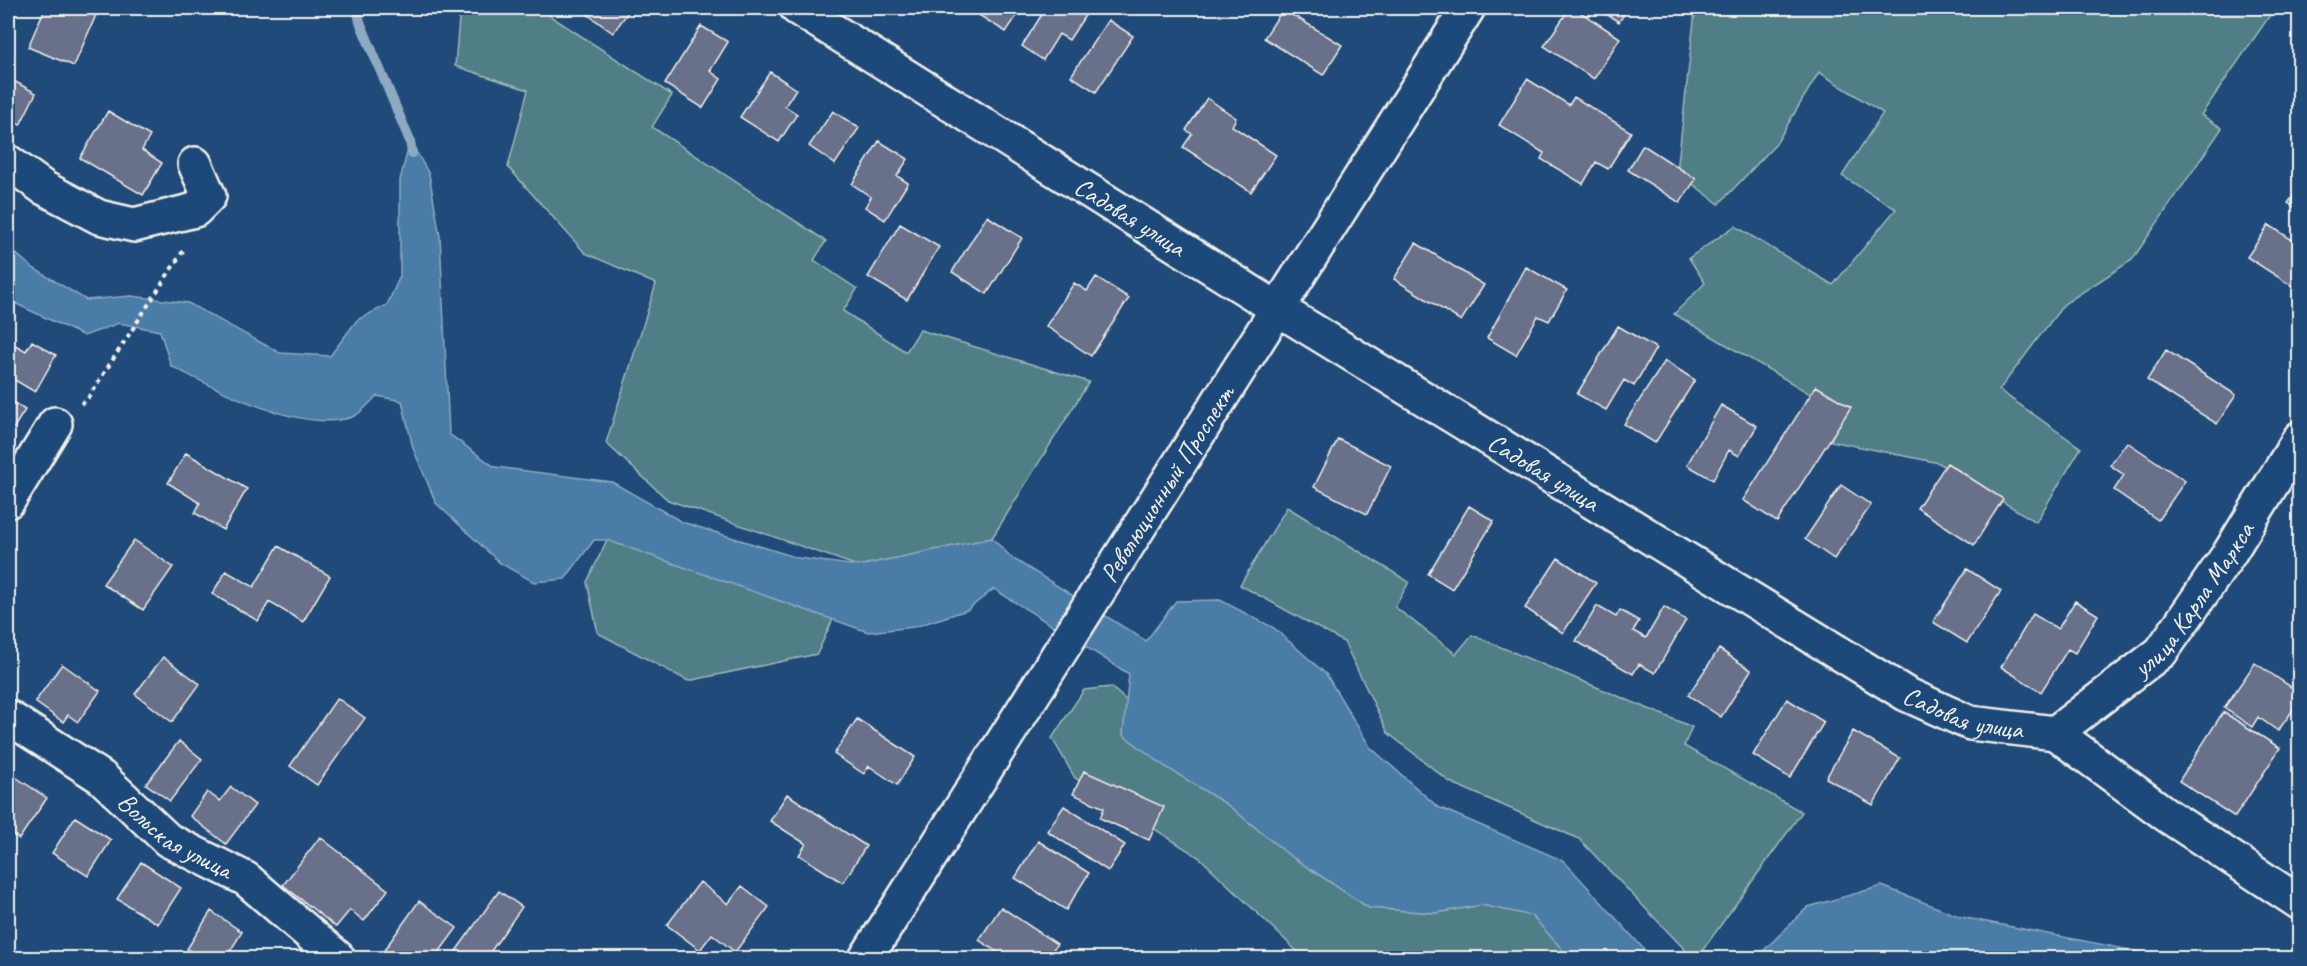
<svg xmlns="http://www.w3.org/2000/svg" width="2307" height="966" font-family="Caveat,sans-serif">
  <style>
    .green { fill: #507e87; stroke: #a2b8b8; stroke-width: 1.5 }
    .water { fill: #4a7ba7; stroke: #8eaac1; stroke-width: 1.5 }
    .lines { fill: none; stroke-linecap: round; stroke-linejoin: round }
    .stream { stroke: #8eaac1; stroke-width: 10 }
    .building { fill: #68708a; stroke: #f4f1e8; stroke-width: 1.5 }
    .minor-casing { stroke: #f4f1e8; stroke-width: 38 }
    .path { stroke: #f4f1e8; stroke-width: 4; stroke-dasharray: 4.5 4.5; stroke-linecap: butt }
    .minor { stroke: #1f4a7a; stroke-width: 33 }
    .labels { text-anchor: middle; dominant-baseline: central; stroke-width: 5; stroke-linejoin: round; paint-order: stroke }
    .street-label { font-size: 26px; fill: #f4f1e8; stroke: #1f4a7a }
  </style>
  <rect width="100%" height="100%" fill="#1f4a7a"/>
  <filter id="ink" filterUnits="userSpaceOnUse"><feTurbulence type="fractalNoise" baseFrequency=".0167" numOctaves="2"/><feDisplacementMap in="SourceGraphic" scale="12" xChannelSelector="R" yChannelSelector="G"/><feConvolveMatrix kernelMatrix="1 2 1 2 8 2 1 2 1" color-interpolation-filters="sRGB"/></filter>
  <g filter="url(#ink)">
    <path class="green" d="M460,8H538L672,95L652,127L826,241L814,260L857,289L843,311L906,352L920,330L1089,382L992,538L858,566L668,500L606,443L656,284L585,253L508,167L528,90L455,66Z
      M1691,8H2275L2201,115L2222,128L2132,260L2064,304L1999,390L2081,448L2036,522L1939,463L1831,441L1841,412L1674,314L1705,283L1689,258L1735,226L1833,285L1896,209L1842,176L1883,113L1819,72L1776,144L1719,204L1677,172L1695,11Z
      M1287,507L1409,582L1395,607L1456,654L1472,635L1692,727L1684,746L1802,812L1697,958H1693L1579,839L1450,782L1388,733L1344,642L1240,585Z
      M607,540L833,619L817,654L688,681L598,633L587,582Z
      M1111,687L1127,701L1123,735L1166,767L1228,805L1289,855L1369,908L1436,913L1482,905L1532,915L1570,958H1304L1200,858L1075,778L1052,738L1084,690Z"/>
    <path class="water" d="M410,141L429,174L440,236L449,434L495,467L612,482L682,522L798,558L858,566L992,538L1012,558L1146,641L1176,601L1220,600L1274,628L1326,674L1370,747L1438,807L1564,861L1652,958H1570L1532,916L1482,905L1436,913L1369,908L1289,855L1228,805L1166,767L1123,735L1129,674L994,589L967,610L914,627L868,632L607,540H594L565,579L534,582L500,563L436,503L413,448L402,401L377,396C370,402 361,414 352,417C301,434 216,389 171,366L160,331L119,323L84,336L8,300V247L33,268L86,300L131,296L188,303L280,353L330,356L357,320L387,305L400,276V180Z
      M1882,886L1961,917L2171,958H1756L1808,907Z"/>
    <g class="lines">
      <path class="stream" d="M357,8L360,22L410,141L412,153"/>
    </g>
    <path class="building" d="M45,8H99L74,66L28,47Z
      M579,8H631L613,33Z
      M977,8H1022L1006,32L974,12Z
      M1046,8H1090L1069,40L1059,34L1043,60L1022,46Z
      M1570,8H1574L1620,38L1594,79L1544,46Z
      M1596,8H1628L1619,22Z
      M1283,9L1342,45L1323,75L1264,38Z
      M1108,20L1133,36L1096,92L1071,76Z
      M701,26L728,42L710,71L721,79L703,108L665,84Z
      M770,72L796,89L785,106L797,114L779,142L740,117Z
      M8,78L36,93L20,125L8,118Z
      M1527,79L1569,105L1574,97L1631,132L1608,169L1596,162L1583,184L1541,159L1544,153L1499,125Z
      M1207,98L1236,118L1232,126L1276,155L1251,192L1183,147L1192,134L1186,130Z
      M108,111L150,136L142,150L162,163L143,195L80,158Z
      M833,111L859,128L835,164L809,146Z
      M879,141L908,159L897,176L908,183L885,220L865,207L871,197L852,184Z
      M1643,145L1696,179L1680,203L1628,170Z
      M2300,187V211L2288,203Z
      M987,216L1022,238L987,294L952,272Z
      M900,224L939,247L907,300L868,277Z
      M2269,225L2300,245V291L2247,257Z
      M1416,243L1484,285L1461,321L1394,279Z
      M1526,267L1567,290L1549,321L1538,316L1516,355L1487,338Z
      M1096,277L1129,298L1091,356L1046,326L1074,283L1087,291Z
      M1618,326L1656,348L1634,386L1624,380L1606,410L1577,394Z
      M8,341L26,351L32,341L56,355L35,392L8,376Z
      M2166,350L2236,395L2217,424L2147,380Z
      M1665,361L1695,380L1655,443L1624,424Z
      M1816,386L1851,407L1777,522L1743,500Z
      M8,399L25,410L8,437Z
      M1721,405L1757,426L1739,456L1729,450L1713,480L1687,465Z
      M1338,439L1391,466L1367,514L1314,487Z
      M2127,442L2185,481L2158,520L2114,490L2124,475L2110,465Z
      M186,453L247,489L223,530L195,513L200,503L168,483Z
      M1947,463L2003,499L1974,545L1917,508Z
      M1841,485L1871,505L1834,559L1805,539Z
      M1469,506L1494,521L1452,589L1428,574Z
      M134,540L173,567L143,610L103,584Z
      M278,546L330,576L303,622L269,602L258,621L212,594L226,571L254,587Z
      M1558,558L1596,583L1563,633L1525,608Z
      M1967,569L2001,591L1967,643L1933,622Z
      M2300,593V610L2292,605Z
      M2075,601L2098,615L2075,653L2068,649L2041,692L2001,667L2033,614L2058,629Z
      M1597,606L1616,617L1620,610L1639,621L1633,631L1646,638L1664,607L1686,620L1655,673L1639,664L1633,674L1576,641Z
      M1719,649L1751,670L1721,717L1688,695Z
      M163,657L200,684L172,722L135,694Z
      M2255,663L2300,693V700L2278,731L2258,717L2252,727L2224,708Z
      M62,664L100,691L78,722L68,715L63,722L35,702Z
      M337,698L365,718L317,785L290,766Z
      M1787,699L1824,722L1790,778L1753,755Z
      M2223,712L2280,748L2235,817L2179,781Z
      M857,719L915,757L897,785L869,766L864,774L834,754Z
      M1853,731L1900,758L1873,805L1826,778Z
      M179,741L202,759L170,801L146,784Z
      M1084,771L1164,807L1149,840L1100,818L1104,808L1073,794Z
      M8,772L47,798L19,839L8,832Z
      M231,787L255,805L226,844L190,816L207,792L220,801Z
      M787,794L866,846L843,883L799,855L806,844L770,821Z
      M1064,806L1125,845L1108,871L1047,831Z
      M75,817L111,840L88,876L52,853Z
      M320,837L388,890L364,921L350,910L336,927L283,885Z
      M1038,841L1089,873L1066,910L1015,878Z
      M141,862L181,888L158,924L117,899Z
      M700,882L728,904L742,886L769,907L735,952L712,934L700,950L667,925Z
      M499,891L522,907L486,958H451Z
      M419,901L457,928L437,955L442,958H384L380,956Z
      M1001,907L1057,944L1047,958H1006L979,940Z
      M211,911L242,932L226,958H202L187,949Z
      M974,952L983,958H969Z"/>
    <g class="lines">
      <g class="minor-casing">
        <g id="minor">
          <path id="s1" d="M797,8L1278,309L1906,694L1970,723L2055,733L2168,816L2300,903"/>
          <path d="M8,162L44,188L99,217L134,225L195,210L209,196L195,164"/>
          <path d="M8,501L55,424"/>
          <path id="s2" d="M8,717L101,777L168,840L246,879L338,958"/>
          <path id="s3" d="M2055,733L2161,652L2229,554L2300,438"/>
          <path id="s4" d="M866,958L1468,8"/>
        </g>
      </g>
      <path class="path" d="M81,404L88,398L185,248"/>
      <use href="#minor" class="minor"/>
    </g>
  </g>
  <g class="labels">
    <g class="street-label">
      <text stroke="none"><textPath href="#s1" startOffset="393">Садовая улица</textPath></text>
      <text stroke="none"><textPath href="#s1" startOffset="879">Садовая улица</textPath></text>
      <text stroke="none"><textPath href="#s4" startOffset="562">Революционный Проспект</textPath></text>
      <text stroke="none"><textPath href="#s3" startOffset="195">улица Карла Маркса</textPath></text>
      <text stroke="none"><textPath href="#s1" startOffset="1365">Садовая улица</textPath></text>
      <text stroke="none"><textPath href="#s2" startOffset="206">Вольская улица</textPath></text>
    </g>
  </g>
  <rect width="2307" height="966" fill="none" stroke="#1f4a7a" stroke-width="30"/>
  <rect x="15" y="15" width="2277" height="936" fill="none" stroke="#f4f1e8" stroke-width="2" filter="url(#ink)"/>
</svg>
